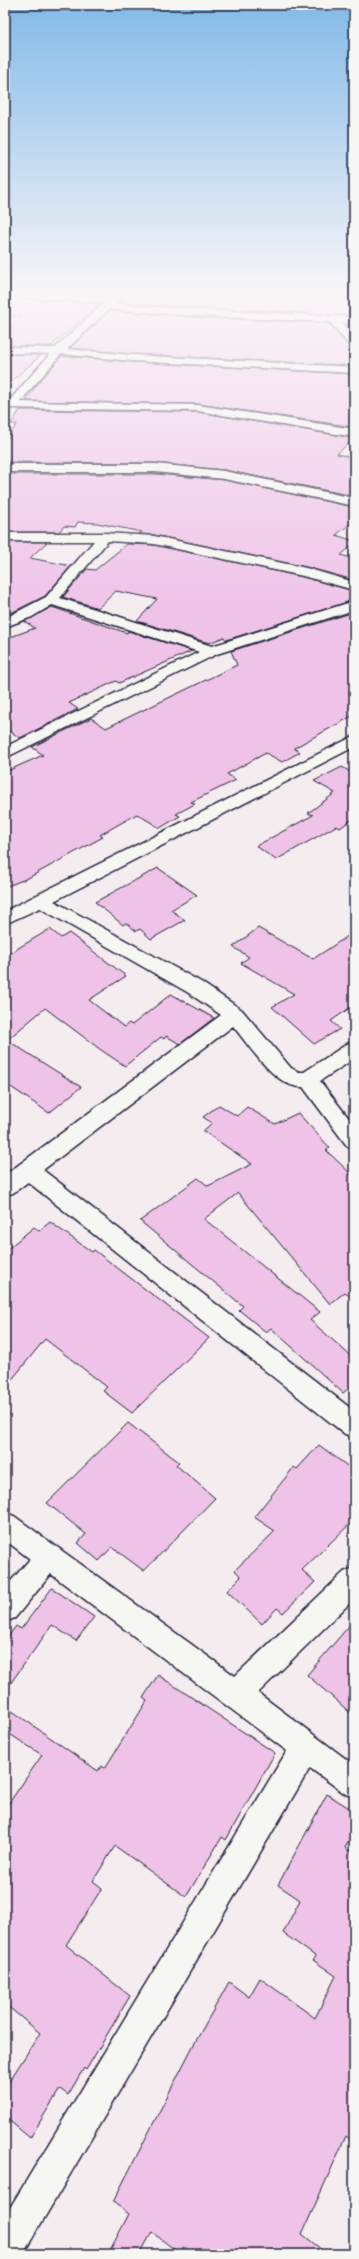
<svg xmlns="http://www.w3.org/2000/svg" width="359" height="2259" font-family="Itim,sans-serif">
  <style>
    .building { fill: #efc3e8; stroke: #22223b }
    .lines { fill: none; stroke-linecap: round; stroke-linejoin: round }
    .street-casing { stroke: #22223b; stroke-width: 3 }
    .street { fill: #f6f6f2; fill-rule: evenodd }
  </style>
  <rect width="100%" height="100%" fill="#f5ecf0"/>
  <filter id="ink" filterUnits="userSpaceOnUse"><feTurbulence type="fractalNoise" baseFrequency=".025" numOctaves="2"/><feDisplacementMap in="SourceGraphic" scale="8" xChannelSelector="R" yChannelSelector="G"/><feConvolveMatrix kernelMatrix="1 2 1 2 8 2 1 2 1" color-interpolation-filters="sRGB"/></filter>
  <g filter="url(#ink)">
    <path class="building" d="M5,294H10L16,298L100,304L51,346H5V334L22,316H5Z
      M123,294H353L354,316L119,303L124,297Z
      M110,311L200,318L329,323L349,347L354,348V366L132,354L70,348Z
      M5,354L41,355L5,387Z
      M62,356L132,362L354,374V427L198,404L26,401L35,387Z
      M20,410L198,412L354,438L337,454L354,458V496L224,470L155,463L5,462V443L17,424H11Z
      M5,474H155L224,480L354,507V521L336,535L354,541V544L341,555L354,559V580L306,567L154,535L139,534L142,532L97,523L78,522L75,527L64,526L59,532H5Z
      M5,542H47L30,558L71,566L45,596L11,613L5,609Z
      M127,544L154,545L303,577L354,591V600L226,640L224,637L209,643L137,621L157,599L116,591L98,608L63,597L87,569L95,570Z
      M52,607L127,633L128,631L192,651L119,683L116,681L69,703L78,709L20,738L5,728V639L35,628L24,621Z
      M354,612V715L294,748L300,752L282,762L266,753L227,774L236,780L191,802L195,804L176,814L180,816L160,828L137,814L100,835L103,837L28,878L5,887V772L43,755L32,747L91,718L106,728L237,665L231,651Z
      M342,767L354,774V818L340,828L336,826L276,860L256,846L313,815L308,813L335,793L314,781Z
      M158,868L197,895L171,910L185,920L151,939L140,929L136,931L126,923L123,925L95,902Z
      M258,928L313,959L354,932V1005L331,1021L340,1029L314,1044L272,1007L294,994L241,963L249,957L233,947Z
      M50,929L61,938L69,933L126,976L89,1000L124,1027L129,1023L132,1025L171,994L214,1018L180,1044L166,1036L164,1039L161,1037L125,1066L101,1050L45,1008L7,1040L81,1087L49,1113L5,1083V956Z
      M219,1105L237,1116L247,1107L275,1124L298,1113L330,1148L326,1150L354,1177V1300L345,1292L330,1304L238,1193L204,1219L320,1312L310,1320L354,1359V1384L343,1393L271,1328L266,1332L239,1310L243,1306L140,1221L198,1178L208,1186L252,1164L203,1131L212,1123L203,1117Z
      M50,1222L92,1252L94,1250L209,1338L132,1413L103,1391L107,1387L45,1339L5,1388V1251L34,1227L39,1231Z
      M128,1423L179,1462L176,1465L215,1498L144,1571L112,1547L99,1561L78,1543L86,1534L47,1503Z
      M319,1445L354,1471V1520L302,1570L315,1582L283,1613L277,1608L262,1624L227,1591L241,1577L235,1570L275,1531L254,1517L294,1467L297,1469Z
      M52,1588L94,1617L76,1641L52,1625L5,1691V1641L16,1626L21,1629Z
      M354,1620V1716L307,1675Z
      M158,1675L275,1753L226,1840L222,1837L186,1897L115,1846L93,1881L102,1888L66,1945L130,1996L86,2070L84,2068L68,2095L60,2089L30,2138L5,2117V2088L40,2033L5,2004V1809L42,1755L5,1731V1706L98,1771L101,1766L105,1768L147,1701L143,1698Z
      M327,1794L354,1811V1831L345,1848L354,1854V2142L346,2136L302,2234L327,2254H180L152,2232L140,2254H108L129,2214L113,2202L193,2046L229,1982L249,1997L260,1978L315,2018L336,1976L313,1960L315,1956L283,1933L300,1900L278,1885Z"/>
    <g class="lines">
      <g class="street-casing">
        <path id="street" d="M11,294H53L110,298L114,294H121L123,296L116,304L200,310L354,317V323H342L354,337V347L350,346L330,322L200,316L109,309L67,349L132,355L354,367V373L132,361L61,354L20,402L198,405L354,429V437L198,411L5,408V402H8L50,354L5,353V347L55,348L104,303L16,297Z
          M5,464H155L224,471L354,498V506L224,479L155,472H5Z
          M5,533H104L154,536L306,568L354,582V590L303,576L154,544L108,541L60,598L212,646L354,601V610L217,654L5,758V747L199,652L52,605L32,617L5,627V618L46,597L94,541H5Z
          M354,736V747L54,901L201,982L242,1010L291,1068L299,1072H304L347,1044L354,1042V1059L320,1081L354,1125V1148L347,1146L303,1087C276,1089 249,1045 233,1026L43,1170L354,1411V1437L345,1434L28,1182L13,1193L5,1195V1175L221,1015L187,992L40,908L5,924V911Z
          M5,1513L14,1516L235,1676L344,1572L354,1568V1599L258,1693L354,1765V1798L344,1793L310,1768L23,2254H5V2216L287,1751L51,1574L15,1618L5,1622V1588L30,1559L5,1540Z"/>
      </g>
      <use href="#street" class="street"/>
    </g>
  </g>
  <linearGradient id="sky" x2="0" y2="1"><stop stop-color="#83bae8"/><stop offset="0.48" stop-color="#faf6f8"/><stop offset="1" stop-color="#faf6f8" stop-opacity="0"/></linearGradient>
  <rect width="359" height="610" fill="url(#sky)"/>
  <rect width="359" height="2259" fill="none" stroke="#f6f6f2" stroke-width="20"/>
  <rect x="10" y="10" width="339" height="2239" fill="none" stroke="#22223b" stroke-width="1.5" filter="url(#ink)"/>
</svg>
